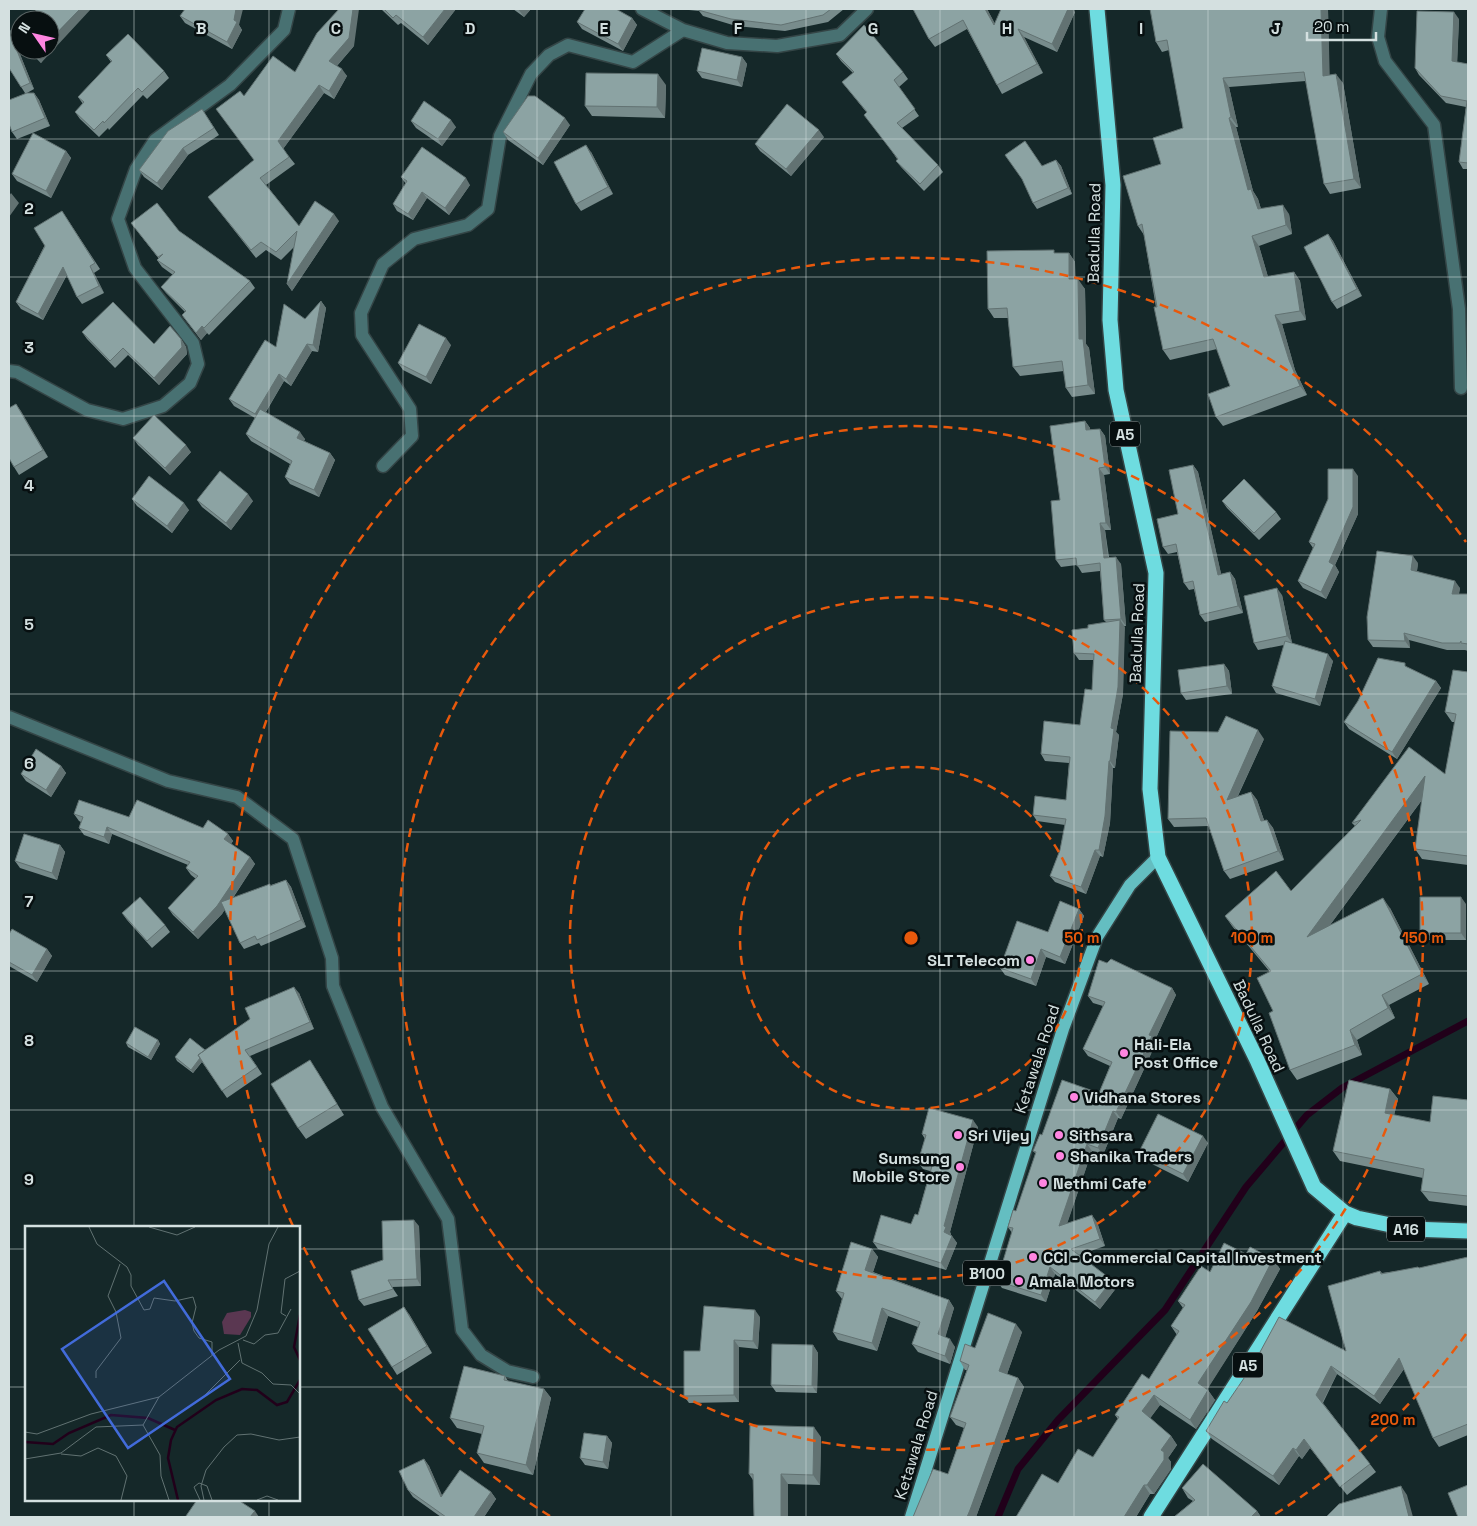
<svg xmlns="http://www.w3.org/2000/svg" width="1477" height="1526" font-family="'Space Grotesk',sans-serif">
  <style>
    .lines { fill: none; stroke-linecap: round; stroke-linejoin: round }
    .stream { stroke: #21001a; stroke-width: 7 }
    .minor-casing { stroke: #344546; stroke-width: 15 }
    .major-casing { stroke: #344546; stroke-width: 15 }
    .highway-casing { stroke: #344546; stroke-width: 18 }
    .minor { stroke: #487172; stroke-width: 12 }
    .major { stroke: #64bec1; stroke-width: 12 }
    .highway { stroke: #6edce0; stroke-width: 15 }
    .wall { fill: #788c8c }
    .shaded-wall { fill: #627272 }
    .building { fill: #8ca3a3; stroke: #627272 }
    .grid { fill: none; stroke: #d4e0e0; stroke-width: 1; stroke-opacity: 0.55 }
    .ring { fill: none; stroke: #e8590c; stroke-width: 2.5; stroke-dasharray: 9 6 }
    .poi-dot { fill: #fe85e0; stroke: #070f10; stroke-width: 2 }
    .labels { text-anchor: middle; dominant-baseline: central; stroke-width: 5; stroke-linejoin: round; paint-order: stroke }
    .shield { fill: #070f10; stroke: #96a1a2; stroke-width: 1 }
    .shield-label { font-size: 15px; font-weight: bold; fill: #d4e0e0 }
    .street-label { font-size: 16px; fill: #d4e0e0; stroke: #070f10 }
    .poi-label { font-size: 16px; font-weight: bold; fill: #d4e0e0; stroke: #070f10; text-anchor: start }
    .inset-river { fill: none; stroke: #21001a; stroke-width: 2.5 }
    .inset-road { fill: none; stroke: #617272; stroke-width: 1 }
    .view { fill: #426bda; fill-opacity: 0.15; stroke: #426bda; stroke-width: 2.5 }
    .inset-edge { fill: none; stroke: #d4e0e0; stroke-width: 2.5 }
    .grid-label { font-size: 16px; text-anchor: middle; font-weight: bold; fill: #d4e0e0; stroke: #070f10; stroke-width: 5; stroke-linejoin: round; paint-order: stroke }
    .centre { fill: #e8590c; stroke: #070f10; stroke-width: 2.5 }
    .ring-label { font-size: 15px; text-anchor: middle; font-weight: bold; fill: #e8590c; stroke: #070f10; stroke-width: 5; stroke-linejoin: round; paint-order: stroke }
  </style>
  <rect width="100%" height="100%" fill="#152829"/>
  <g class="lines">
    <path class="stream" d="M998,1517L1018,1469L1058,1420L1165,1310L1246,1187L1307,1115L1342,1088L1468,1021"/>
    <g class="minor-casing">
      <path id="minor" d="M642,9L683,30L727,43L777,46L840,35L867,9
        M1381,9L1378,37L1385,61L1434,125L1459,309L1461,388
        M9,371L17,372L87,410L123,419L163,406L190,383L198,364L193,343L135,268L118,219L136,169L155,140L230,85L284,30L289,9
        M383,466L412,436L410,409L362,335L361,313L383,264L414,239L468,225L488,209L500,136L531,74L549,55L568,45L633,62L683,30
        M9,717L168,781L237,797L293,839L332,958L333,986L382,1107L448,1219L462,1330L481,1355L507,1371L533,1377"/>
    </g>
    <g class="major-casing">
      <path id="major" d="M911,1517L1063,1029L1097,937L1130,885L1158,857"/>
    </g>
    <g class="highway-casing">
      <path id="highway" d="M1097,9L1113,185L1110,320L1116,390L1156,573L1150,789L1158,857L1257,1060L1314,1187L1345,1213L1357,1218L1410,1229L1468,1231
        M1151,1517L1345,1213"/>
    </g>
    <use href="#minor" class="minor"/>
    <use href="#major" class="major"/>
    <use href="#highway" class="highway"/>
  </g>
  <path class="wall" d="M381,9H456L428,45L401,23L398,25Z
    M513,9H531L524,17Z
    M679,9H844L828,22L785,31L736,26L703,16L699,11Z
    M913,9H987L995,24L1075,12L1057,52L1024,37L1043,73L1002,94L997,85L967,29L935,47L929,39Z
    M1152,9H1328L1329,75L1343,83L1361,188L1330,194L1324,184L1306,81L1229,87L1238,127H1236L1253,191L1258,199L1261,209L1289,214L1292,234L1259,246L1268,277L1294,272L1300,281L1306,320L1282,324L1295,370L1307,395L1223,426L1216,417L1230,386L1217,349L1170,360L1163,350L1144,235L1138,226L1161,164L1183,128L1169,50L1162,52L1156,42Z
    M180,16L239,25L242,30L232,49L185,23Z
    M632,18L637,25L623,51L582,29L577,22Z
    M1459,19L1457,62L1468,64V169H1463L1459,162L1466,107L1446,103L1419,75L1415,68Z
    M9,27L34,89L27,93H34L39,100L50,126L17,139L12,132L25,93L9,68Z
    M354,46L337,66L347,76L334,99L324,93L283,149L295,164L266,185L299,226L339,221L292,291L287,284L294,247L281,260L266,250L256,258L208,197L254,160L244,96L295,72Z
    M28,50H50L41,63Z
    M836,54L903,72L908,79L899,87L919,116L902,128L938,165L943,172L924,191L901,167L896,161L897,159L867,113L842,82L853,73L841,61Z
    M106,55L164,71L169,78L147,99L143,95L109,130L108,128L99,137L80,119L75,112L83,104L78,97L111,62Z
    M742,57L747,64L742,87L702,78L697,71Z
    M666,85L665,118L592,116L585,106Z
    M202,109L219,135L188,155L162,190L144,177L139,170Z
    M411,121L456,127L442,146L416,128Z
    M570,125L543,165L508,140L503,132Z
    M824,137L791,176L760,151L755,144Z
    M66,151L71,158L51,198L17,181L12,174Z
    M591,152L613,194L581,211L576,204Z
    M1056,160L1061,166L1072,194L1037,209L1033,203L1042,166Z
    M401,177L470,185L449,215L427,198L413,220L397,211L393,204L406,184Z
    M62,211L100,269L94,273L104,293L82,304L77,297L67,275L43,320L21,309L16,302Z
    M131,223L179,231L250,281L255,288L209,335L207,333L201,340L182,315L185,312L166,293L161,287L173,275L162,267L157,260L159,259Z
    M1328,234L1333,241L1362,296L1337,309L1332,302Z
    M1056,253H1069L1075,262V279L1085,289L1086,344L1089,348L1095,394L1072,397L1066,388L1064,371L1020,376L1013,367L1008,318H994L988,309Z
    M321,301L326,308L318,352L312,351L291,386L284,381L266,412L305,439L304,441L330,453L335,460L319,497L290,484L285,477L290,464L251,441L246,434L255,418L234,406L229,399L276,347L305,319Z
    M82,332L154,344L181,339L186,347L187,354L159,385L128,355L115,368L87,339Z
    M451,345L431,384L403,370L398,363Z
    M16,404L48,457L19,475L14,467Z
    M1085,421L1090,428V430L1100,429L1105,436L1110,474L1104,475L1111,530H1105L1109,557L1121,564L1126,626H1124L1123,694L1116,732L1119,735L1115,768H1113L1110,823L1103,857L1100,856L1086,894L1055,882L1050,876L1060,850L1065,825L1037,821L1033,815L1066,800L1069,763L1045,761L1041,754L1080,725L1092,690L1093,660H1079L1074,653L1088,628L1106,622L1104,620L1100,571L1082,573L1077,565L1061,567L1056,560L1060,500Z
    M133,438L191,452L170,475L138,445Z
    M1193,465L1198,472L1221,574L1230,572L1235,579L1243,613L1205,622L1200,615L1194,589L1189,590L1184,583L1177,552L1168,554L1163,547L1178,514Z
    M1358,476V514L1335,565L1339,572L1326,599L1303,588L1298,581L1313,548L1309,542Z
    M132,499L189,510L172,533L137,506Z
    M197,500L253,501L231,530L202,507Z
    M1222,501L1276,512L1281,519L1259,540L1227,508Z
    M1418,563L1417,571L1460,588L1459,594H1468V651L1465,650H1447L1409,640L1410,648L1373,647L1368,640Z
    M1282,595L1292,643L1333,661L1320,706L1276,693L1272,686L1284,645L1258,650L1254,643Z
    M1224,664L1229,671L1232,694L1186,700L1181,693Z
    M1408,668L1436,681L1441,688L1397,759L1349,729L1344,722Z
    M1468,672V865L1422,859L1415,849L1422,800L1330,925L1390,908L1429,984L1389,1005L1395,1018L1357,1040L1362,1055L1297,1080L1290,1070L1273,1011L1270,972L1232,926L1225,916L1291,891L1355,826L1352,823L1445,774L1455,722H1452L1445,712Z
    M1264,739L1238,796L1251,792L1257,800L1264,820H1267L1273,828L1284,860L1230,879L1224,871L1209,826L1174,827L1168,819Z
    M61,766L66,773L51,797L26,781L21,774Z
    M74,814L129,817L203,828L228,834L233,841L231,844L250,857L255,864L233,898L286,880L291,887L306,927L261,946L259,943L244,949L240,943L225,909L222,914L198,939L173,915L168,908L196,879L191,875L186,868L188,865L112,834L109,844L84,835L79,828L81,822L79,821Z
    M60,845L65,852L57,880L20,868L15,861Z
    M1466,904V940H1425L1420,933Z
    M1079,909L1084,916L1065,964L1046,957L1036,986L1005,975L1000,968Z
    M122,913L165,925L170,932L152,948L127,920Z
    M9,934L47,949L52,956L37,982L9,966Z
    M1172,988L1176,995L1155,1040L1156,1043L1121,1119L1118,1118L1103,1155L1092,1151L1067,1223L1097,1222L1105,1246L1079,1255L1117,1287L1100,1309L1055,1274L1046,1302L1002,1288L997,1281L1012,1233L1008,1227L1016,1211L1036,1154L1033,1151L1099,1093L1110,1066L1088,1056L1083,1049L1103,1006L1093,1003L1088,996Z
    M299,993L314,1029L250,1056L262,1074L227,1098L202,1062L193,1073L177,1061L175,1057L205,1050Z
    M158,1040L160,1044L151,1060L128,1047L126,1043Z
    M317,1071L344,1115L306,1139L298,1128Z
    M1390,1089L1398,1099L1394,1115L1430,1122L1468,1100V1206L1429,1201L1421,1191L1423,1178L1340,1161L1333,1151Z
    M978,1127L950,1232L951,1234V1235L957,1243L946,1270L878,1249L873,1242L911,1224L918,1215L930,1171L923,1169L918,1162L925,1139L922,1134Z
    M1208,1143L1188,1182L1144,1160L1139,1152Z
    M419,1226L421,1286L392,1287L398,1296L364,1306L359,1300L383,1260Z
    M872,1249L878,1257L873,1272L949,1300L954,1308L945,1337L955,1347L950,1364L918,1352L912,1344L918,1327L888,1316L877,1351L838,1340L833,1332L842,1299L836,1291Z
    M1246,1254L1273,1259L1280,1269L1257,1311L1207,1389L1215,1400L1196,1429L1160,1405L1150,1418L1171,1436L1177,1445L1168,1458L1171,1462V1469L1154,1494H1150L1136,1517H1016L1058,1483L1093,1457L1118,1419L1115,1415L1149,1379L1177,1335L1171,1326L1183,1308L1178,1301L1210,1272Z
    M1468,1257V1435L1439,1447L1433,1438L1404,1369L1380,1404L1337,1374L1323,1403L1376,1472L1347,1495L1310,1448L1302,1459L1299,1456L1279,1485L1212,1439L1206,1431L1227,1403L1346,1351L1380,1271L1382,1273L1419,1268Z
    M409,1314L432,1353L397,1375L392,1367Z
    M760,1317L758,1349L739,1347V1402L689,1403L684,1396L700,1351Z
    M1022,1332L1007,1374L1018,1378L1024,1387L976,1517H913L948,1474L964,1428L956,1425L950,1417L967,1370H965L960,1361L975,1348Z
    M813,1345L818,1353L817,1393L776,1392L771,1385Z
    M505,1376L508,1381L544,1389L551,1398L533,1475L484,1463L477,1453L482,1434L457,1428L450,1418Z
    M607,1436L612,1443L608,1469L585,1465L580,1458Z
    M821,1437L820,1485L788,1484V1517H754L753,1480L749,1474Z
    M424,1459L429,1466L442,1496L491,1492L496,1499L484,1517H441L413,1497L408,1490Z
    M1182,1488L1257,1511L1261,1517H1174L1193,1501L1188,1498Z"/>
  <path class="shaded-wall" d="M80,9H91L41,63L36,56L41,50H50V40Z
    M236,9H243L239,25L242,30L232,49L227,42Z
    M353,9H359L354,46L334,69L329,61Z
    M445,9H456L428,45L423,37Z
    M518,9H531L524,17Z
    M985,9H987L1000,33L994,25Z
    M1068,9H1073L1075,12L1057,52L1052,44Z
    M1321,9H1328L1330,86L1323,76Z
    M1454,12L1459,19L1457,68L1452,61Z
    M632,18L637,25L623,51L618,44Z
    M9,27L34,89L30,83L9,31Z
    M1018,29L1024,37L1043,73L1037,64Z
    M742,57L747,64L742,87L737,80Z
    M342,69L347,76L334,99L329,91Z
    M658,74L666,85L665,118L657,107Z
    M1336,74L1343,83L1361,188L1354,179Z
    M1223,78L1229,87L1238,127L1231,117Z
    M319,85L324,93L283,149L278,141Z
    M34,93L39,100L50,126L45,118Z
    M565,118L570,125L543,165L538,158Z
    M1229,118L1236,127L1253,191L1258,199L1264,219L1258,209L1248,190Z
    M451,120L456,127L442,146L438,139Z
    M819,130L824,137L791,176L786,169Z
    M586,145L591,152L613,194L608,187Z
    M183,148L188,155L162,190L157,183Z
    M66,151L71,158L51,198L46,191Z
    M1056,160L1061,166L1072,194L1068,188Z
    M466,178L470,185L449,215L445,208Z
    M422,192L427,198L413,220L408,214Z
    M11,193L19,203L9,217V196Z
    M1283,205L1289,214L1292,234L1286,225Z
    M334,214L339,221L292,291L287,284Z
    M1328,234L1333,241L1362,296L1357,289Z
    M1252,236L1259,246L1271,287L1264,277Z
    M1069,253L1075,262L1076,289L1069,279Z
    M90,266L94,273L104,293L99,286Z
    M63,267L67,274L43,320L38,314Z
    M1294,272L1300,281L1306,320L1300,311Z
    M1078,279L1085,289L1086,344L1089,348L1095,394L1088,385L1079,339Z
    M321,301L326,308L318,352L313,345Z
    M1275,315L1282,324L1295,370L1307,395L1300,386L1289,360Z
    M202,326L207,333L201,340L196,333Z
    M446,338L451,345L431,384L426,377Z
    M181,339L186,347L187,354L159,385L154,378Z
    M307,344L312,351L291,386L286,379Z
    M279,374L284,381L260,421L255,414Z
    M16,404L21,411L48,457L43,450Z
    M1085,421L1090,428L1091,438L1086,430Z
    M1100,429L1105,436L1110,474L1105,467Z
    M300,432L305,439L302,445L297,438Z
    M186,445L191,452L170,475L165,468Z
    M330,453L335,460L319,497L314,490Z
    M1193,465L1198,472L1223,582L1218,575Z
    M1099,468L1104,475L1111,530L1106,523Z
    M1353,469L1358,476V514L1335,565L1339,572L1326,599L1321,592Z
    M248,494L253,501L231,530L226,523Z
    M184,503L189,510L172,533L167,526Z
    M1100,523L1105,530L1109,565L1104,558Z
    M1413,556L1418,563L1416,577L1411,570Z
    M1116,557L1121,564L1126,626L1121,619Z
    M1230,572L1235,579L1243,613L1238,606Z
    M1455,581L1460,588L1457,601L1452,594Z
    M1277,588L1282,595L1292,643L1287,636Z
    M1120,620L1125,627L1123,694L1116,732L1119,735L1115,768L1110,761L1111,728Z
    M1404,633L1409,640L1410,648L1405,641Z
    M1328,654L1333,661L1320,706L1315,699Z
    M1224,664L1229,671L1232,694L1227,686Z
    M1436,681L1441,688L1397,759L1392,752Z
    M1258,730L1264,739L1232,808L1227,800Z
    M1109,761L1113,768L1110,823L1103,857L1099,850Z
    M61,766L66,773L51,797L46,790Z
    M1425,776L1432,786L1314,947L1307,937Z
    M1251,792L1257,800L1267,829L1261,821Z
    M1267,820L1273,828L1284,860L1278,851Z
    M107,827L112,834L109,844L104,837Z
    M228,834L233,841L229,847L224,839Z
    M60,845L65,852L57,880L52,873Z
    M1095,850L1100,856L1086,894L1081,887Z
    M250,857L255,864L222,914L198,939L193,932Z
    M286,880L291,887L306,927L301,920Z
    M1461,897L1466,904V940L1461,933Z
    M1383,898L1390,908L1429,984L1422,974Z
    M1079,909L1084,916L1065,964L1060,957Z
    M47,949L52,956L37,982L32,975Z
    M1041,949L1046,957L1036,986L1031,979Z
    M294,987L299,993L314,1029L310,1022Z
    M1172,988L1176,995L1155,1040L1156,1043L1121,1119L1116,1112L1149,1035Z
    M1382,995L1389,1005L1395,1018L1388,1008Z
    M1350,1030L1357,1040L1362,1055L1355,1045Z
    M158,1040L160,1044L151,1060L148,1057Z
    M206,1050L208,1054L193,1073L191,1070Z
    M1390,1089L1398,1099L1392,1124L1385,1113Z
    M1113,1111L1118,1118L1103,1155L1098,1148Z
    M973,1120L978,1127L950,1232L951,1234L949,1239L944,1232V1226Z
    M1203,1136L1208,1143L1188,1182L1183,1174Z
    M1087,1144L1092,1151L1064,1233L1059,1226Z
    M1092,1215L1097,1222L1105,1246L1100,1239Z
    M414,1220L419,1226L421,1286L417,1279Z
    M952,1236L957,1243L946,1270L941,1263Z
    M872,1249L878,1257L871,1278L865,1270Z
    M1273,1259L1280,1269L1257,1311L1205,1393L1198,1383Z
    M1050,1267L1055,1274L1046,1302L1041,1295Z
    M1112,1280L1117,1287L1100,1309L1095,1302Z
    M949,1300L954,1308L944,1342L938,1334Z
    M404,1307L409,1314L432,1353L427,1346Z
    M882,1308L888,1316L877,1351L872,1343Z
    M755,1310L760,1317L758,1349L753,1341Z
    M1016,1324L1022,1332L1005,1380L999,1371Z
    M950,1339L955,1347L950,1364L945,1356Z
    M734,1340L739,1347V1402L734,1395Z
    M813,1345L818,1353L817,1393L812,1386Z
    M1399,1358L1405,1367L1380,1404L1374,1396Z
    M1331,1366L1337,1374L1322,1403L1316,1395Z
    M1018,1378L1024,1387L976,1517H967Z
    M544,1389L551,1398L533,1475L526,1465Z
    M1208,1390L1215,1400L1196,1429L1190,1420Z
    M1154,1395L1160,1405L1149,1420L1142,1411Z
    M814,1427L821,1437L820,1485L813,1475Z
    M607,1436L612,1443L608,1469L603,1462Z
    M1171,1436L1177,1445L1168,1458L1171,1462V1469L1154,1494L1147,1485L1161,1450Z
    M1304,1439L1310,1448L1302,1459L1296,1450Z
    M1293,1448L1299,1456L1279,1485L1273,1476Z
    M424,1459L429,1466L446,1504L441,1497Z
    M781,1474L788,1484V1517H781Z
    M1144,1485L1150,1494L1136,1517H1124Z
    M1401,1486L1407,1495L1413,1517H1409Z
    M491,1492L496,1499L484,1517H474Z
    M255,1511L259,1517H250Z
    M1257,1511L1261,1517H1251Z"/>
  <path class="building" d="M37,9H80L50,40V20H26Z
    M185,9H236L234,20L237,22L227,42L180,16Z
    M339,9H353L349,38L329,61L342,69L329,91L319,85L278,141L289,157L260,178L299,226L315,201L334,214L287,284L297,231L276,252L261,242L251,250L208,197L254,160L216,109L240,91L244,96L273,56L295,72L317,33Z
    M384,9H445L423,37L396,15L393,18Z
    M585,9H616L632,18L618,44L577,22Z
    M699,9H831L823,15L781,25L731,19L698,10Z
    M913,9H985L994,25L1001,9H1068L1052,44L1018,29L1037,64L997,85L963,20L929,39Z
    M1150,9H1321L1323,76L1336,74L1354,179L1324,184L1304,72L1223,78L1231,117L1229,118L1248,190L1251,189L1258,209L1283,205L1286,225L1252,236L1264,277L1294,272L1300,311L1275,315L1289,360L1300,386L1216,417L1208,394L1230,386L1213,339L1163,350L1154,307H1157L1142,224L1138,226L1123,176L1161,164L1153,138L1183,128L1167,40L1156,42Z
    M1417,11L1454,12L1452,61L1468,64V163L1459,162L1467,101L1441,96L1415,68Z
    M864,25L903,72L894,80L915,109L897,123L938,165L920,184L896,161L898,159L864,115L867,112L842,82L854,72L836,54Z
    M20,27V40L14,34Z
    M9,31L30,83L21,87L9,68Z
    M128,34L164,71L142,92L138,88L104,123L103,121L94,130L75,112L84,102L78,97L112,61L106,55Z
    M702,48L742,57L737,80L697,71Z
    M30,50H41L36,56Z
    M586,73L658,74L657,107L585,106Z
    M27,93H34L45,118L12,132L9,124V100Z
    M528,96H535L565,118L538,158L503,132Z
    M424,101L451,120L438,139L411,121Z
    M787,104L819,130L786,169L755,144Z
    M202,109L214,128L183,148L157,183L139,170L168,131Z
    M33,133L66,151L46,191L12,174Z
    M1025,141L1042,166L1056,160L1068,188L1033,203L1022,179L1005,155Z
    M586,145L608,187L576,204L554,162Z
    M422,147L466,178L445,208L422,192L408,214L393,204L407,181L401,177Z
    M157,203L179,231L250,281L204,328L202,326L196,333L182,315L186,311L161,287L175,272L157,260L163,254L158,257L131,223Z
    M62,211L95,263L90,266L99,286L77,297L63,267L38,314L16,302L45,246L34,228Z
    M1328,234L1357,289L1332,302L1304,247Z
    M1054,250V253H1069V279H1078L1079,339H1083L1088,385L1066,388L1062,361L1013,367L1007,308L988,309L987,251Z
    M321,301L313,345L307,344L286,379L279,374L255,414L229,399L265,340L276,347L284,304L305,319Z
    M113,302L154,344L170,326L181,339L182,347L154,378L123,348L110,361L82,332Z
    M419,324L446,338L426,377L398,363Z
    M16,404L43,450L14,467L9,458V408Z
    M260,409L300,432L297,438L330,453L314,490L285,477L292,461L246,434Z
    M154,415L186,445L165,468L133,438Z
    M1085,421L1086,430L1100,429L1105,467L1099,468L1106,523H1100L1104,558L1116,557L1121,619L1104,620L1100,563L1077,566L1076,558L1056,560L1051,501L1060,500L1050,426Z
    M1193,465L1218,575L1230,572L1238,606L1200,615L1193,581L1184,583L1176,544L1163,547L1157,519L1178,514L1169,470Z
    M1328,469H1353V507L1329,562L1334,565L1321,592L1298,581L1315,544L1309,542L1328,499Z
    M220,471L248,494L226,523L197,500Z
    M149,476L184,503L167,526L132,499Z
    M1244,479L1276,512L1254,533L1222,501Z
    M1377,551L1413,556L1411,570L1455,581L1452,594H1468V644L1461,643V641L1460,643H1442L1404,633L1405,641L1368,640L1367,617Z
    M1277,588L1287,636L1254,643L1244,596Z
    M1120,620L1118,687L1111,728L1114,729L1110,761H1109L1105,816L1099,850H1095L1081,887L1050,876L1060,850L1066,819L1033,815L1035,796L1066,800L1070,757L1041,754L1044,721L1080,725L1085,689L1092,690L1094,654L1074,653L1072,630L1088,628V625Z
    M1285,641L1328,654L1315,699L1272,686Z
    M1378,658L1405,663V666L1436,681L1392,752L1344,722L1358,701Z
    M1224,664L1227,686L1181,693L1178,670Z
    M1453,670L1468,672V856L1415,849L1425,776L1307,937L1383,898L1422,974L1382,995L1388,1008L1350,1030L1355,1045L1290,1070L1269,1013L1273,1011L1257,978L1271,971L1225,916L1276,871L1291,891L1361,820L1352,823L1409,747L1445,774L1456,714L1445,712Z
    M1226,716L1258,730L1227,800L1251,792L1261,821L1267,820L1278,851L1224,871L1206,818L1168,819L1170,731L1218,732Z
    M36,749L61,766L46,790L21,774Z
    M79,800L129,817L137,800L203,828L208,820L228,834L224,839L250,857L217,906L193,932L168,908L198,876L186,868L190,862L107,827L104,837L79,828L83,817L74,814Z
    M24,834L60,845L52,873L15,861Z
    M286,880L301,920L257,940L255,936L240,943L221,902L270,884V886Z
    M140,897L165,925L147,941L122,913Z
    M1420,897H1461V933H1420Z
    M1060,901L1079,909L1060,957L1041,949L1031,979L1000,968L1017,921L1048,932Z
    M12,929L47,949L32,975L9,962V934Z
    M1111,959L1172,988L1149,1035L1152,1036L1116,1112L1113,1111L1098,1148L1087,1144L1059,1226L1092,1215L1100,1239L1071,1249L1112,1280L1095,1302L1050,1267L1041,1295L997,1281L1013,1228L1008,1227L1013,1210L1016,1211L1036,1152L1033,1151L1040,1134L1042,1135L1062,1080L1099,1093L1112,1062L1083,1049L1105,1002L1088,996L1099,960L1107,963Z
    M294,987L310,1022L245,1050L257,1067L222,1091L198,1055L250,1019L245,1008Z
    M135,1027L158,1040L148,1057L126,1043Z
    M190,1038L205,1050L198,1055L200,1058L191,1070L175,1057Z
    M310,1060L337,1104L298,1128L271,1084Z
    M1349,1080L1390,1089L1385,1113L1430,1122L1433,1096L1468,1100V1196L1421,1191L1424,1169L1333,1151Z
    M929,1108L973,1120L944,1226L946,1227L944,1232L952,1236L941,1263L873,1242L881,1215L911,1224L915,1214L918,1215L932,1166L918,1162L926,1135L922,1134Z
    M1158,1114L1203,1136L1183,1174L1139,1152Z
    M414,1220L417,1279L388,1280L393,1289L359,1300L351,1271L383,1260L382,1221Z
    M851,1242L872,1249L865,1270L949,1300L938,1334L950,1339L945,1356L912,1344L920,1322L882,1308L872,1343L833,1332L844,1293L836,1291Z
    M1224,1243L1246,1254L1250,1247L1273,1259L1251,1302L1198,1383L1208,1390L1190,1420L1154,1395L1142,1411L1171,1436L1161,1450L1164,1452V1460L1147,1485H1144L1124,1517H1016L1042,1474L1058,1483L1078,1449L1093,1457L1119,1417L1115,1415L1142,1374L1149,1379L1179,1331L1171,1326L1185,1305L1178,1301L1201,1266L1210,1272Z
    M1468,1257V1424L1433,1438L1399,1358L1374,1396L1331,1366L1316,1395L1370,1464L1340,1487L1304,1439L1296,1450L1293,1448L1273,1476L1206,1431L1224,1401L1227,1403L1253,1365L1279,1317L1346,1351L1328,1286L1380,1271L1381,1274L1418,1267L1419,1268Z
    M704,1306L755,1310L753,1341L734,1340V1395L684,1396V1351H700Z
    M404,1307L427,1346L392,1367L368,1329Z
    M988,1313L1016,1324L999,1371L1018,1378L970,1510L967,1517H913L933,1469L948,1474L966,1423L950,1417L969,1365L960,1361L965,1344L975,1348Z
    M772,1344L813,1345L812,1386L771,1385Z
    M464,1366L505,1376L504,1380L544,1389L526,1465L477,1453L484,1426L450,1418Z
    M750,1425L814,1427L813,1475L781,1474V1517H754L753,1474H749Z
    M584,1433L607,1436L603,1462L580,1458Z
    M424,1459L441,1497L460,1470L491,1492L474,1517H446L408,1490L399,1471Z
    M1203,1464L1257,1511L1251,1517H1174L1195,1500L1182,1488Z
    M1468,1485V1517H1458L1448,1493Z
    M1401,1486L1409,1517H1326L1339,1504Z
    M197,1500H238L255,1511L250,1517H188L186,1516Z"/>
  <path class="grid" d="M134,9V1227M269,9V1227M403,9V1517M537,9V1517M671,9V1517M806,9V1517M940,9V1517M1074,9V1517M1208,9V1517M1343,9V1517M9,139H1468M9,277H1468M9,416H1468M9,555H1468M9,694H1468M9,832H1468M9,971H1468M9,1110H1468M9,1249H26M299,1249H1468M9,1387H26M299,1387H1468M134,1500V1517M269,1500V1517"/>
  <g class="ring">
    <circle cx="911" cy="938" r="171"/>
    <circle cx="911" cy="938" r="341"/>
    <circle cx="911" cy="938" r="512"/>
    <path d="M1466 1334A682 682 0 0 1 1272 1516M550 1516A682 682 0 0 1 301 1242M293 1226A682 682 0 0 1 1466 542"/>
  </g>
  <g class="poi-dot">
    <circle cx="1030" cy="960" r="5"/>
    <circle cx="1124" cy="1053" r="5"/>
    <circle cx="1074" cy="1097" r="5"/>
    <circle cx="958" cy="1135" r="5"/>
    <circle cx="1059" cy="1135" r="5"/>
    <circle cx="1060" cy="1156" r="5"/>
    <circle cx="960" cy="1167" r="5"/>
    <circle cx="1043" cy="1183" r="5"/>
    <circle cx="1033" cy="1257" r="5"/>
    <circle cx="1019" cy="1281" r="5"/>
  </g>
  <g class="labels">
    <g class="shield">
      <rect x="1110" y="421.5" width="30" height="25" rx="4"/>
      <rect x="1387" y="1216.5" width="38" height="25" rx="4"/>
      <rect x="963" y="1260.5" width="48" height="25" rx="4"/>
      <rect x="1233" y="1352.5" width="30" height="25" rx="4"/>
    </g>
    <g class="shield-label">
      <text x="1125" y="434">A5</text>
      <text x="1406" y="1229">A16</text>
      <text x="987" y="1273">B100</text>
      <text x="1248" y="1365">A5</text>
    </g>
    <g class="street-label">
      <text transform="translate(1094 233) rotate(-89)">Badulla Road</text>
      <text transform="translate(1137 633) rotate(-88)">Badulla Road</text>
      <text transform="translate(1259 1026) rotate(65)">Badulla Road</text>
      <text transform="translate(1037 1059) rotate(-72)">Ketawala Road</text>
      <text transform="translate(916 1445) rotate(-73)">Ketawala Road</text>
    </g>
    <g class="poi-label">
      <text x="1020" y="960" text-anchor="end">SLT Telecom</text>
      <text x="1134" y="1044">Hali-Ela<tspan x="1134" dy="18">Post Office</tspan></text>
      <text x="1084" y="1097">Vidhana Stores</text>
      <text x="968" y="1135">Sri Vijey</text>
      <text x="1069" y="1135">Sithsara</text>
      <text x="1070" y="1156">Shanika Traders</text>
      <text x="950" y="1158" text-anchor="end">Sumsung<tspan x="950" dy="18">Mobile Store</tspan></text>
      <text x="1053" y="1183">Nethmi Cafe</text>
      <text x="1043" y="1257">CCI - Commercial Capital Investment</text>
      <text x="1029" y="1281">Amala Motors</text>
    </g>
  </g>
  <g transform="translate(25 1226)">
    <rect width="275" height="275" fill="#152829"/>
    <path d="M220,84L226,86V91L215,109L199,108L197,96L202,87Z" fill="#5a3751"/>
    <path class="inset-river" d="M275,89L269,121L275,134M0,216L28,218L44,207L86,189L123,192L150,204M153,274L143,232L146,214L152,201L191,174L217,163L232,164L252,179L262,176L275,154"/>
    <path class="inset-road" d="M64,1L72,18L102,41L106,49V60L119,84L125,83L129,72L150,75L168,71L171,81L167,97L169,105L174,112L187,116V129M124,1L152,9L170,1M261,90L256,87L260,53L275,45M218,114L229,118L240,109L253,107L266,83M213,117L217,137L237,147L248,158L266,159L275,168M71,152V145L96,112L91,86L83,70L95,38M179,170L215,134M118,199L134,171L194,124L221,110L232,84L244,18L253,1M118,199L135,229L136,250L144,274M0,206L12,208L66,188L134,171M36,228L56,230L73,222L91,230L102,250L96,274M0,233L36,227L71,201L118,199M175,274L169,261L174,257L182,260L187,274M179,274L176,260L181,244L199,221L212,209L226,208L254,214L275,211M232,274L242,270L253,274"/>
    <path class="view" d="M139,55L205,153L103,222L37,123Z"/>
    <rect width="275" height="275" class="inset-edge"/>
  </g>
  <g class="grid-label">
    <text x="201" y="34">B</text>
    <text x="336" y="34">C</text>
    <text x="470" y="34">D</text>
    <text x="604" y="34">E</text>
    <text x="738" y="34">F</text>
    <text x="873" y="34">G</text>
    <text x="1007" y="34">H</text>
    <text x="1141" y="34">I</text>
    <text x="1276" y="34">J</text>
    <text x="29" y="214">2</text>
    <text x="29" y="353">3</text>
    <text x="29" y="491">4</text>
    <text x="29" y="630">5</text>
    <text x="29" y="769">6</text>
    <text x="29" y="907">7</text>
    <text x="29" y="1046">8</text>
    <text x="29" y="1185">9</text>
  </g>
  <circle cx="911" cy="938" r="8" class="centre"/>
  <g class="ring-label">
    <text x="1082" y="943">50 m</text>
    <text x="1252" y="943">100 m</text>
    <text x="1423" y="943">150 m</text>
    <text x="1393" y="1425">200 m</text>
  </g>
  <rect width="1477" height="1526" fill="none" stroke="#d4e0e0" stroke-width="20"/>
  <g transform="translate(35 35) rotate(304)"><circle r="24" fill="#070f10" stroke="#596363"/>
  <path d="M0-4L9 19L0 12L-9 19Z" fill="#fe85e0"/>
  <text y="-8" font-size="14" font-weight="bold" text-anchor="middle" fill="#d4e0e0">N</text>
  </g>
  <path d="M1307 32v8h69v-8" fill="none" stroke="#d4e0e0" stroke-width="2.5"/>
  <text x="1314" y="32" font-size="15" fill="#d4e0e0" stroke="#070f10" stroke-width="4" paint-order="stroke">20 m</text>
</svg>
